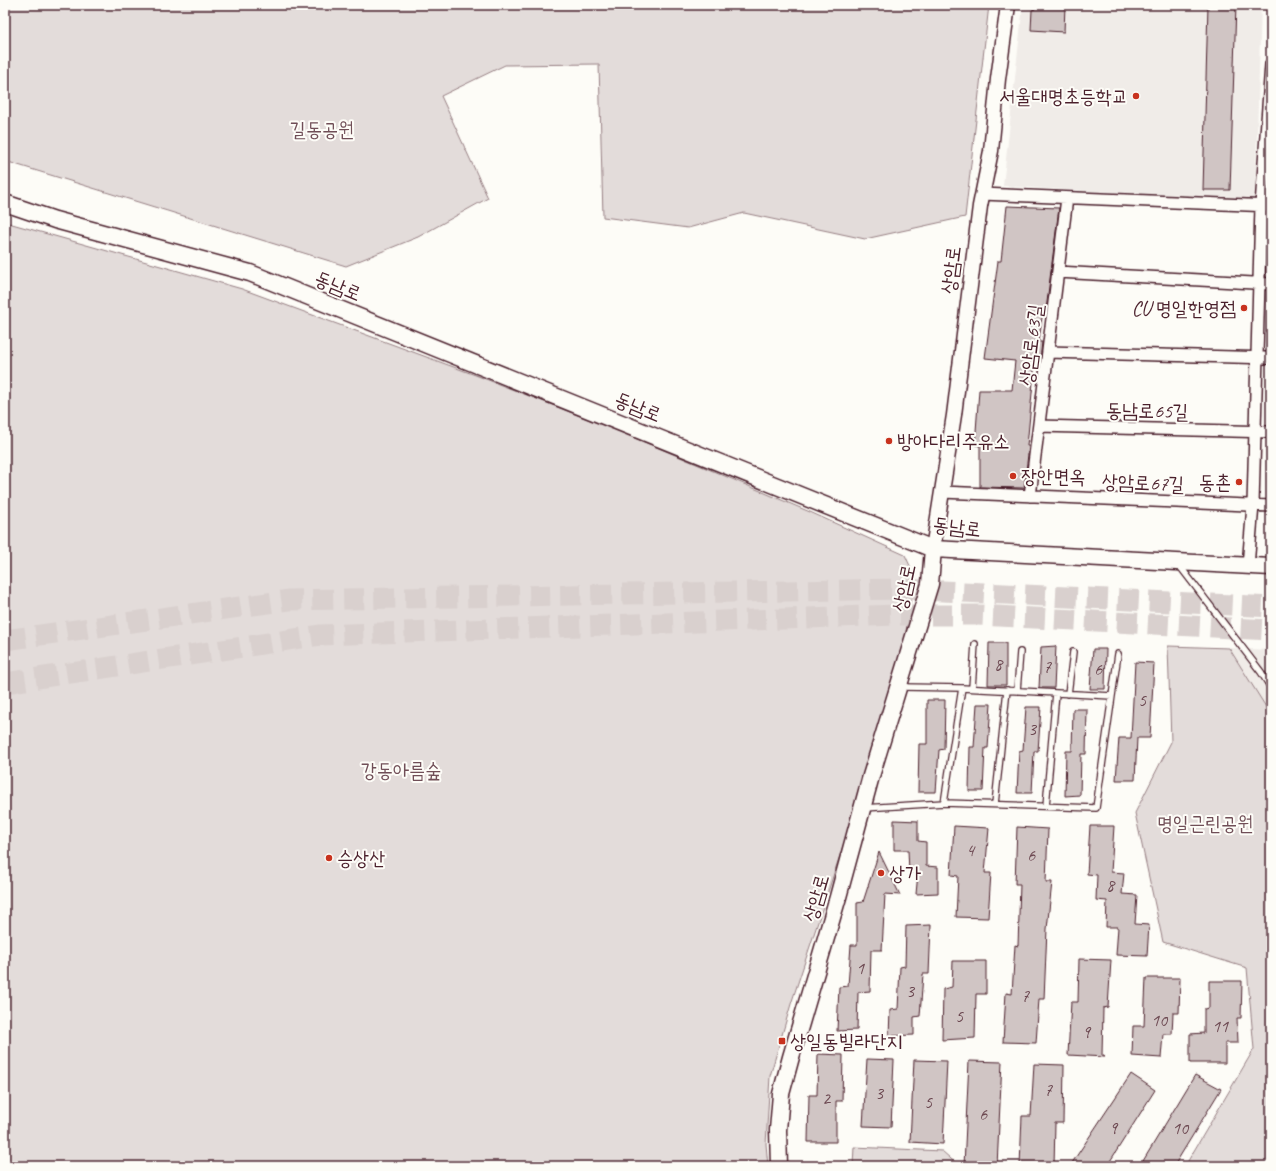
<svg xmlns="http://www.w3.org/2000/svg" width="1276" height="1171" font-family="Caveat,'Poor Story',sans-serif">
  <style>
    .built { fill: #f0ece8 }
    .green { fill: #e3dcda; stroke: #967e82 }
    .building { fill: #d0c5c4; stroke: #4a1f2b }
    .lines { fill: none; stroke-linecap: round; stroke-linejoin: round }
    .motorway-tunnel { stroke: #d9d0ce; stroke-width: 21; stroke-dasharray: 21 10; stroke-linecap: butt }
    .service-casing { stroke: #4a1f2b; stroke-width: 8 }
    .minor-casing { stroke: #4a1f2b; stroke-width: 14 }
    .tertiary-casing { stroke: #4a1f2b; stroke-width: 17 }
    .secondary-casing { stroke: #4a1f2b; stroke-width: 19 }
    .service { stroke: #fdfcf7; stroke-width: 5.5 }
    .minor { stroke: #fdfcf7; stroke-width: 11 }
    .tertiary { stroke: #fdfcf7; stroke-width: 14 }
    .secondary { stroke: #fdfcf7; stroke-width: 16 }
    .poi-dot { fill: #c8321e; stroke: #fdfcf7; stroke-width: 1.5 }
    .labels { text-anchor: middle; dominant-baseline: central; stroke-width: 4; stroke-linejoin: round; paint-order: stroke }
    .number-label { font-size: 18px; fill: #6c4851 }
    .poi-label { font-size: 20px; fill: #4a1f2b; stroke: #fdfcf7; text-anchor: start }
    .park-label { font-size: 20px; fill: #704e57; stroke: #fdfcf7 }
    .street-label { font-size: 20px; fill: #4a1f2b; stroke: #fdfcf7 }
  </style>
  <rect width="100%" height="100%" fill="#fdfcf7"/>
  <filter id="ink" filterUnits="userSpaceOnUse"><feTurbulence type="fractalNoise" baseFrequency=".025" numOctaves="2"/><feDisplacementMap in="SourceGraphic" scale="8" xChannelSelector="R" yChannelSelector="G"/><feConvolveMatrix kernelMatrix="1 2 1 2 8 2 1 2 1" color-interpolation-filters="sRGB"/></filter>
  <g filter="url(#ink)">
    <path class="built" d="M1023,5H1261L1255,202L1003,186Z
      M1229,648L1271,650V715Z"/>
    <path class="green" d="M5,5H989L965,217L865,239L744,213L688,228L603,217L599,64L505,65L441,96L488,198L418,237L346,266L5,161Z
      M5,222L242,289L478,376L616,430L810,512L905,555L911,568L913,584L905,638L866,776L791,1004L770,1076L766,1144L768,1166H5Z
      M1168,646L1229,648L1271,715V1166H1185L1254,1049L1247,968L1163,942L1135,813L1171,742Z
      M854,1147L942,1151L959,1166H853Z"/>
    <path class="building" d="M1035,5H1065L1064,32L1031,30L1032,10L1035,9Z
      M1208,5H1236L1230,190H1203Z
      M1007,206L1059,208L1046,310L1043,309L1039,342H1042L1040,361H1035L1027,446H1029L1024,488L980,487V446L975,445L979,390H1012L1015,361L985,358L998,261H1001Z
      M989,643H1006V685H988Z
      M1056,646L1054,688H1039L1041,647Z
      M1093,649H1106L1105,689H1090Z
      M1135,662L1154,663L1150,738H1137L1135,780H1116L1119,738H1131Z
      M927,700H945L944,749L939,750L936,792H918L919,744H927Z
      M977,704H991L988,748H985L983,791H969L970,747H974Z
      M1026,707H1041L1038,751H1034L1032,793H1017L1019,751L1023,750Z
      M1073,709H1087L1086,754H1081L1080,795L1065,796L1066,751H1072Z
      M894,820L918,821V841L926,842V866L938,867V893L916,894L918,873L909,872L908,850H894Z
      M954,826L989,828L985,873H991L988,918L956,917L958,876L951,875Z
      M1090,826H1114L1111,872L1124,873L1122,894L1137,895L1135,924L1149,925L1147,956L1116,955L1118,927H1106L1107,901L1096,900L1097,875L1087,874Z
      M1017,827L1048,829L1046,882H1052L1047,929L1044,999H1039L1036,1043L1003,1042L1006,993L1012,994L1015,945L1018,946L1020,884H1015Z
      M879,852L900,895L885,894L882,950H871L870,991L858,992L857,1030L837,1031L839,987L848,986L851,945H857V903L863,902Z
      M931,925L929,974H923L920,1016L914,1017V1035L889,1036L890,1010L898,1009L900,967L905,966L906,926Z
      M1079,959L1111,960L1108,1007L1103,1008L1102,1055L1105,1057L1068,1055L1071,1002H1078Z
      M953,961H986V994H976L975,1038L942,1040L943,989L952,987Z
      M1146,978H1180L1179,1013H1173L1172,1034H1163L1161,1058L1132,1056L1133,1026H1144Z
      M1209,981H1242L1241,1018H1237L1238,1043H1225V1063H1190V1034L1204,1033V1009L1209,1008Z
      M818,1054L843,1055L842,1101H836V1142H808L809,1095H817Z
      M867,1059L894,1060L891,1127L863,1126Z
      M914,1060L947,1061L943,1144L910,1142Z
      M969,1061L1002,1062L997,1166H964Z
      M1034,1064L1064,1065L1063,1123H1055L1054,1166H1020L1022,1116H1031Z
      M1131,1074L1155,1090L1107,1166H1070Z
      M1195,1075L1221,1089L1174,1166H1140Z"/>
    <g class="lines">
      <path class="motorway-tunnel" d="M5,640L289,600L902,589L1271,607
        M5,683L321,635L895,615H977L1271,630"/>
      <g class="service-casing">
        <path id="service" d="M1179,565L1261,672L1271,688
          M902,687L962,688
          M972,688L975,644
          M1017,691L1020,652
          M1068,694L1073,652
          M1112,696L1118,654
          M995,804L1007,690
          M1046,806L1056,693
          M864,808L944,803L1096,808L1112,696L962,688L944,803"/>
      </g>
      <g class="minor-casing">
        <path id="minor" d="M982,194L1271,206
          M1058,272L1271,284
          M1048,352L1271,358
          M1039,426L1271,432
          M942,492L1271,506
          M1030,496L1067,198
          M1248,566L1253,505L1261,206L1271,64"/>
      </g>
      <g class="tertiary-casing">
        <path id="tertiary" d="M933,549L954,415L980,206L991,151L998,79L1008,5"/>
      </g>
      <g class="secondary-casing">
        <path id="secondary" d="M5,203L55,220L250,273L933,549L1271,567
          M779,1166L778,1130L781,1094L791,1057L838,897L871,776L930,584L933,549"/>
      </g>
      <use href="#service" class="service"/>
      <use href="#minor" class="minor"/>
      <use href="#tertiary" class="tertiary"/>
      <use href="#secondary" class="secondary"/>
    </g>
  </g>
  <g class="poi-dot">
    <circle cx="1136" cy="96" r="4"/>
    <circle cx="1244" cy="308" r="4"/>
    <circle cx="889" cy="441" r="4"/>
    <circle cx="1013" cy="476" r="4"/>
    <circle cx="1239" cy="482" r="4"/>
    <circle cx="329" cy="858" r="4"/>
    <circle cx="881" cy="873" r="4"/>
    <rect x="778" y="1037" width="8" height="8" rx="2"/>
  </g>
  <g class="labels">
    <g class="number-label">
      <text x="998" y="664">8</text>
      <text x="1047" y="667">7</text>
      <text x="1098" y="669">6</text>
      <text x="1142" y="700">5</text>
      <text x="1032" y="729">3</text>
      <text x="970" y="850">4</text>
      <text x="1031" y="855">6</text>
      <text x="1110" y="885">8</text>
      <text x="860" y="968">1</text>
      <text x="910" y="991">3</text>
      <text x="1025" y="996">7</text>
      <text x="959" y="1016">5</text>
      <text x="1159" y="1020">10</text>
      <text x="1220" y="1026">11</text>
      <text x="1086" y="1032">9</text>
      <text x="1048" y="1090">7</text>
      <text x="879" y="1093">3</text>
      <text x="826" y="1098">2</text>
      <text x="928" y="1102">5</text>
      <text x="983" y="1114">6</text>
      <text x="1113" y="1128">9</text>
      <text x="1180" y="1128">10</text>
    </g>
    <g class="poi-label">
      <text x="1128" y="96" text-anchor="end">서울대명초등학교</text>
      <text x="1236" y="308" text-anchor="end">CU 명일한영점</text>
      <text x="897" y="441">방아다리주유소</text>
      <text x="1021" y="476">장안면옥</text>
      <text x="1231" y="482" text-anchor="end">동촌</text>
      <text x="337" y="858">승상산</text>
      <text x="889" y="873">상가</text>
      <text x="790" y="1041">상일동빌라단지</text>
    </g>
    <g class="park-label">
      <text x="322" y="129">길동공원</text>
      <text x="401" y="770">강동아름숲</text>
      <text x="1205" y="823">명일근린공원</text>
    </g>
    <g class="street-label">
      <text transform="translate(951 270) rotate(-83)">상암로</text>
      <text transform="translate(338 286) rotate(22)">동남로</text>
      <text transform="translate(1031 345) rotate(-83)">상암로63길</text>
      <text transform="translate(638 407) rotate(22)">동남로</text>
      <text transform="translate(1147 411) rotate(1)">동남로65길</text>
      <text transform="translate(1143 483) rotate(2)">상암로67길</text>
      <text transform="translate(957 527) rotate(7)">동남로</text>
      <text transform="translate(904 588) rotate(-78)">상암로</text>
      <text transform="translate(816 898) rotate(-74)">상암로</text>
    </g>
  </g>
  <rect width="1276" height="1171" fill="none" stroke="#fdfcf7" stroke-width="20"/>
  <rect x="10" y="10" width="1256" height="1151" fill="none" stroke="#4a1f2b" stroke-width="1.5" filter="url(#ink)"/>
</svg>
